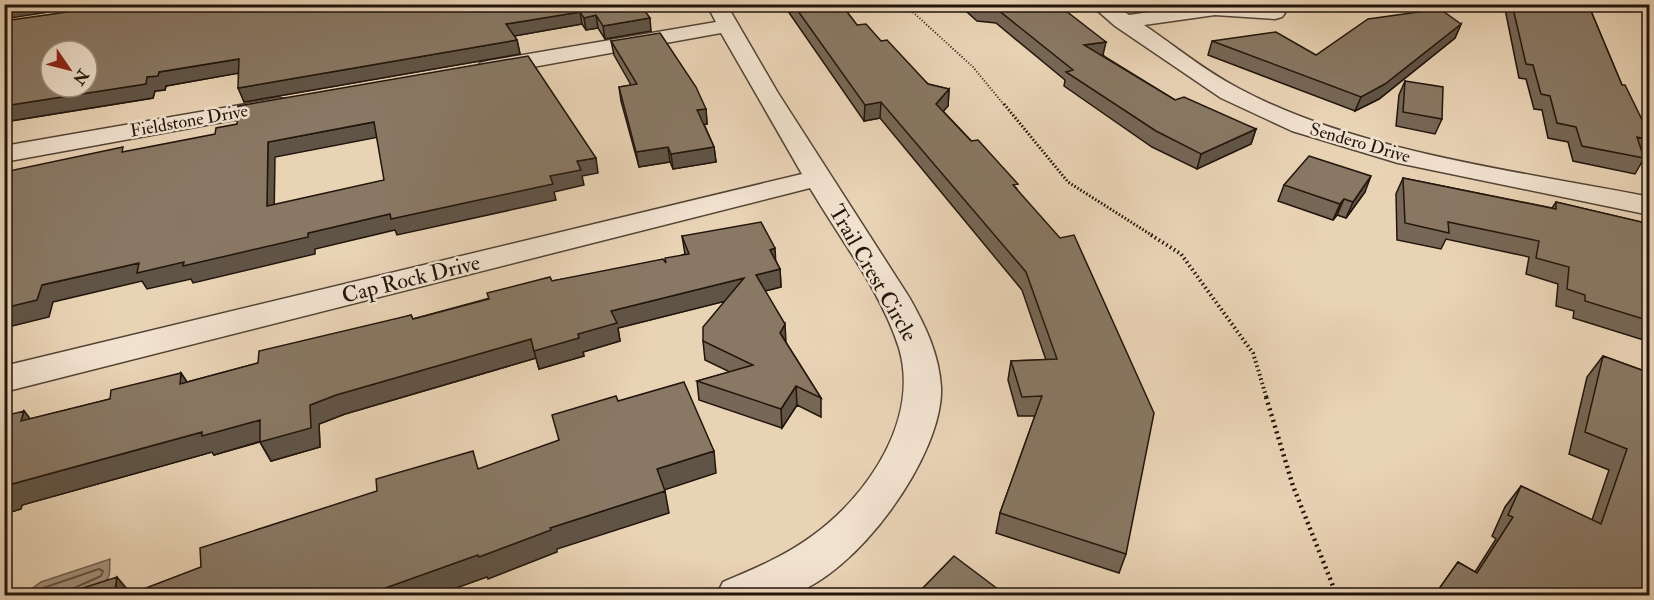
<svg xmlns="http://www.w3.org/2000/svg" width="1654" height="600" font-family="'IM FELL Double Pica',serif">
  <style>
    .water { fill: #a5927c; stroke: #70604f; stroke-width: 1.5 }
    .lines { fill: none; stroke-linecap: round; stroke-linejoin: round }
    .shore { stroke: #635444; stroke-width: 2 }
    .minor-casing { stroke: #534436; stroke-width: 3 }
    .path-far3 { stroke: #21150c; stroke-width: 2; stroke-dasharray: 1 2; stroke-linecap: butt }
    .path-far2 { stroke: #21150c; stroke-width: 3; stroke-dasharray: 1.5 2; stroke-linecap: butt }
    .path-far1 { stroke: #21150c; stroke-width: 4; stroke-dasharray: 1.5 3; stroke-linecap: butt }
    .path { stroke: #21150c; stroke-width: 4.5; stroke-dasharray: 2 4; stroke-linecap: butt }
    .minor { fill: #f1e2cf; fill-rule: evenodd }
    .wall { fill: #766756; stroke: #21150c; stroke-width: 1.5 }
    .shaded-wall { fill: #605446; stroke: #21150c; stroke-width: 1.5 }
    .building { fill: #897864; stroke: #21150c; stroke-width: 1.5; fill-rule: evenodd }
    .labels { text-anchor: middle; dominant-baseline: central; stroke-width: 5; stroke-linejoin: round; paint-order: stroke }
    .far-street-label { font-size: 18px; fill: #21150c; stroke: #f1e2cf }
    .street-label { font-size: 22px; fill: #21150c; stroke: #f1e2cf }
  </style>
  <rect width="100%" height="100%" fill="#e9d3b5"/>
  <filter id="stains"><feTurbulence type="fractalNoise" baseFrequency=".00333" numOctaves="4"/><feColorMatrix values="0 0 0 0 .2 0 0 0 0 .09 0 0 0 0 .02 0 0 0 .5 -.17"/></filter>
  <radialGradient id="worn" r=".72"><stop offset=".6" stop-color="#630" stop-opacity="0"/><stop offset="1" stop-color="#630" stop-opacity=".3"/></radialGradient>
  <path class="water" d="M110,559C109,565 111,573 108,578C96,597 42,595 22,596L41,582Z"/>
  <g class="lines">
    <path class="shore" d="M30,596L43,588L99,569L103,571L101,576L72,589"/>
    <g class="minor-casing">
      <path id="minor" d="M710,4H726L728,7L778,93L909,297C925,325 939,354 941,387C944,455 855,577 789,595C773,600 735,596 716,596L723,582C754,569 785,556 812,536C868,496 920,419 899,348C881,291 840,239 810,188L4,392V366L802,174L721,33L488,75L480,73L477,68L480,63L488,61L716,22L708,7Z
        M1090,4H1113L1129,15L1204,4L1282,9L1285,13L1282,17L1275,19L1215,15L1144,25C1175,46 1205,71 1238,88C1357,152 1518,171 1650,197V215L1398,163L1292,131L1221,98L1115,26Z
        M280,98L289,100L292,105L289,110L4,162V146Z"/>
    </g>
    <path class="path-far3" d="M904,4L973,67L1005,106"/>
    <path class="path-far2" d="M1004,104L1068,182L1153,236"/>
    <path class="path-far1" d="M1151,235L1181,254L1253,353L1267,399"/>
    <path class="path" d="M1266,397L1293,486L1337,596"/>
    <use href="#minor" class="minor"/>
  </g>
  <path class="wall" d="M640,4L651,31L605,39L598,28L586,30L582,24L514,36L517,40L520,54L244,102L238,73L166,86L165,90L155,91L153,98L4,122L175,10Z
    M783,4H841L857,25L881,41L928,84L949,89L948,106L943,111L1017,189L1126,554L1119,573L996,533L1000,513L1035,416H1018L1008,380L1011,361L1046,360L1022,290L880,118L864,121Z
    M958,4H1041L1042,6L1103,55H1102L1175,100L1256,129L1251,144L1197,169L1152,147L1064,86L1065,80L996,23L977,21Z
    M1504,4H1588L1622,85L1650,136V142L1643,153L1644,158L1635,174L1573,161L1568,142L1548,138L1542,110L1534,109L1526,79L1519,78Z
    M1461,24L1455,38L1379,99L1355,111L1208,55L1212,41L1316,55Z
    M611,41L706,109L707,124H704L714,147L716,162L673,169L670,162L639,167L621,101L619,87L631,85L614,55Z
    M1405,81L1442,119L1435,134L1396,126L1399,95Z
    M1403,178L1552,208L1556,202L1650,224V342L1573,318L1574,311L1556,306L1558,284L1526,274L1529,257L1446,239L1441,249L1397,240L1396,194Z
    M1284,185L1365,192L1346,218L1337,215L1333,220L1278,201Z
    M682,236L776,261L780,269L781,287L765,291L785,341L821,398V417L797,405L782,428L699,400L697,381L730,372L705,360L703,341L725,301L618,328L620,341L583,352L584,356L539,369L536,358L345,414L319,424L320,447L271,461L260,442L214,455L212,452L22,505L21,509L11,512L7,524L24,411L30,419L110,399L181,373L187,382L258,363L411,315L413,319L552,281L665,262L685,254Z
    M1603,356L1650,373V596H1434L1458,562L1475,572L1496,539L1492,536L1505,507L1521,486L1592,520L1609,470L1569,454L1587,377Z"/>
  <path class="shaded-wall" d="M10,4H101L4,19V5Z
    M167,4H176L172,24L166,11Z
    M580,12L582,24L509,37L506,24Z
    M596,15L598,28L586,30L584,18Z
    M650,18L651,31L605,39L603,26Z
    M1461,24L1455,38L1379,99L1355,111L1361,97Z
    M517,40L520,54L244,102L238,88Z
    M1106,42L1103,55L1082,58L1084,45Z
    M239,59L245,72L166,86L165,90L155,91L153,98L4,122V106L147,77L159,72Z
    M949,89L948,106L935,121L936,104Z
    M881,102L880,118L864,121L865,105Z
    M706,109L707,124L699,125L697,110Z
    M374,122L379,137L275,157L274,222L267,206L268,142Z
    M1256,129L1251,144L1197,169L1201,154Z
    M668,147L670,162L639,167L636,152Z
    M714,147L716,162L673,169L671,154Z
    M596,158L598,173L582,176L584,185L554,192L556,200L397,235L395,230L315,249V254L193,283L191,279L147,289L142,281L53,302L49,317L4,328V308L42,285L139,263L308,233L550,176L577,161Z
    M1371,176L1365,192L1346,218L1353,202Z
    M1344,199L1337,215L1333,220L1340,204Z
    M775,248L776,266L770,250Z
    M780,269L781,287L757,293L756,275Z
    M744,278L746,296L618,328L620,341L583,352L584,356L539,369L534,351L578,334L611,311Z
    M785,324L786,342L780,333Z
    M531,339L536,358L345,414L319,424L320,447L271,461L260,442L310,405L336,395Z
    M181,373L193,391L180,384Z
    M796,386L797,405L782,428L781,409Z
    M24,411L39,430L21,421Z
    M260,420L271,438L214,455L212,452L22,505L21,509L11,512L7,524L4,525L5,486L202,432Z
    M714,451L716,473L661,491L657,469Z
    M665,491L669,513L557,549V552L488,579L487,577L434,596H363L550,528Z
    M117,577L133,596H114Z"/>
  <path class="building" d="M123,4H167L166,11L214,4H640L650,18L603,26L596,15L584,18L580,12L506,24L517,40L238,88L239,59L159,72L158,76L147,77L146,84L4,106V21ZM51,51H87V87H51Z
    M793,4H841L857,25L866,24L881,41L887,40L928,84L949,89L936,104L971,141L978,140L1018,184L1013,185L1060,238L1074,235L1154,413L1126,554L1000,513L1042,396L1022,397L1011,361L1057,359L1026,272L881,102L865,105Z
    M974,4H1041L1042,6L1057,4L1106,42L1084,45L1175,100L1184,97L1256,129L1201,154L1156,131L1066,72L1073,70L998,10L978,9Z
    M1512,4H1588L1622,85H1625L1650,136V140L1637,137L1644,158L1582,146L1576,127L1557,123L1550,96L1541,94L1533,65L1526,64Z
    M1440,9L1461,24L1385,84L1361,97L1212,41L1276,32L1316,55L1368,19Z
    M660,33L696,87L706,109L697,110L714,147L671,154L668,147L636,152L619,87L637,84L611,41Z
    M528,56L596,158L577,161L581,170L550,176L553,184L391,219L390,214L308,233V237L183,266L184,262L137,273L139,263L42,285L37,300L4,308V172L123,147L122,152L215,134L216,128L237,124L238,106ZM374,122L384,180L267,206L268,142Z
    M1405,81L1443,87L1442,119L1403,112Z
    M1309,156L1371,176L1353,202L1344,199L1340,204L1284,185Z
    M1403,178L1556,209V202L1650,224V321L1585,301V295L1567,289L1569,267L1536,258L1539,241L1448,222L1449,233L1405,223Z
    M761,222L775,248L770,250L780,269L756,275L785,324L780,333L821,398L796,386L781,409L697,381L753,365L703,341V327L744,278L611,311L617,323L578,334L579,338L534,351L531,339L336,395L310,405L311,428L260,442V420L202,436V432L5,486L4,488V416L24,411L21,421L110,399L111,390L181,373L180,384L258,363L259,351L411,315L413,319L489,299L487,293L550,277L552,281L663,259L666,263L665,258L689,254L682,236Z
    M1603,356L1650,373V596H1440L1436,593L1458,562L1477,573L1513,517L1508,515L1521,486L1601,524L1627,449L1585,432Z
    M684,382L714,451L657,469L665,491L550,528L551,530L479,557L478,555L363,596H125L201,567L200,548L377,491L376,479L473,451L478,469L559,440L552,415L616,396L618,401Z
    M954,556L1007,596H915Z
    M117,577L114,596H58Z"/>
  <g class="labels">
    <g class="far-street-label">
      <text transform="translate(189 121) rotate(-10)">Fieldstone Drive</text>
      <text transform="translate(1360 143) rotate(16)">Sendero Drive</text>
    </g>
    <g class="street-label">
      <text transform="translate(873 273) rotate(60)">Trail Crest Circle</text>
      <text transform="translate(411 279) rotate(-14)">Cap Rock Drive</text>
    </g>
  </g>
  <rect width="1654" height="600" fill="none" stroke="#e9d3b5" stroke-width="24"/>
  <rect x="6" y="6" width="1642" height="588" fill="none" stroke="#21150c" stroke-width="3"/>
  <rect x="12" y="12" width="1630" height="576" fill="none" stroke="#21150c" stroke-width="1.5"/>
  <g transform="translate(69 69) rotate(125)"><circle r="28" fill="#f1e2cf" stroke="#9e9081" stroke-width="1.5"/>
  <path d="M0-4.5L10 22L0 15L-10 22Z" fill="#8f2418"/>
  <text y="-9" font-size="16" font-weight="bold" text-anchor="middle" fill="#21150c">N</text>
  </g>
  <rect width="100%" height="100%" filter="url(#stains)"/>
  <rect width="100%" height="100%" fill="url(#worn)"/>
</svg>
